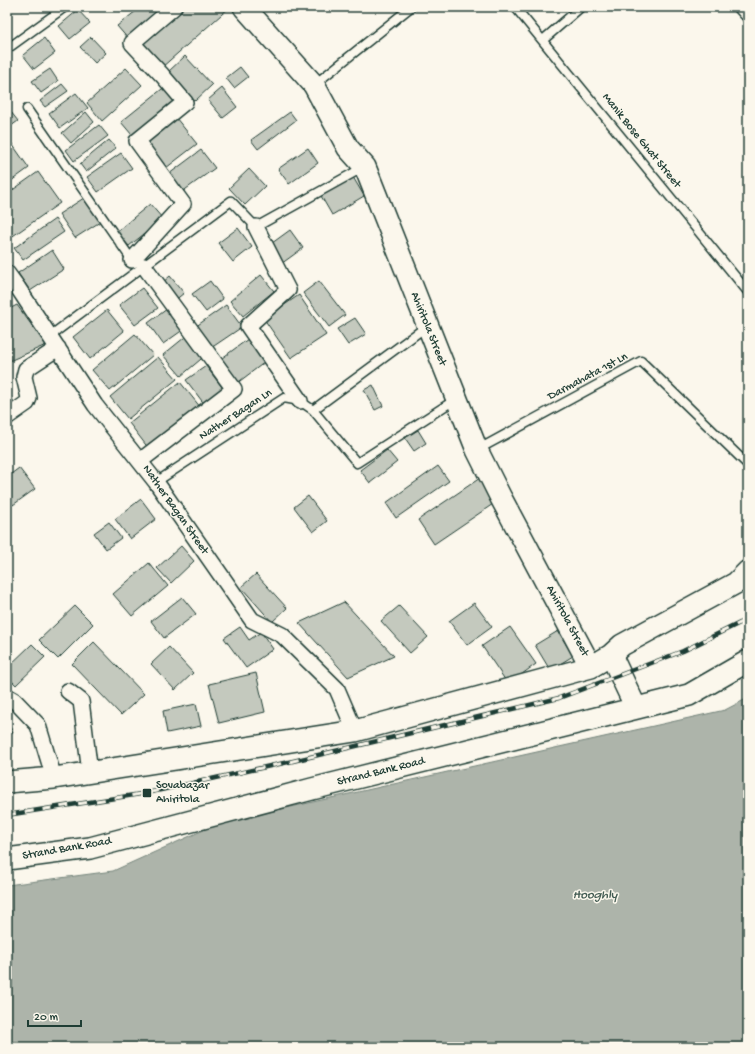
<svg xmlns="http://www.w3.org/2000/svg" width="755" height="1054" font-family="'Gochi Hand',sans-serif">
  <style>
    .water { fill: #adb4aa; stroke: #74847b }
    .building { fill: #c4c9be; stroke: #1f3d34 }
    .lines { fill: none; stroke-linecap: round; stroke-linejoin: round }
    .lane-casing { stroke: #1f3d34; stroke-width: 11 }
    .street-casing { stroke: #1f3d34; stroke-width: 18 }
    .secondary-casing { stroke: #1f3d34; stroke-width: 24 }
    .lane { stroke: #fbf7ec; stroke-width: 8 }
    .street { stroke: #fbf7ec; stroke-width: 15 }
    .secondary { stroke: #fbf7ec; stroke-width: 21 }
    .rail-casing { stroke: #1f3d34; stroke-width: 4.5 }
    .rail { stroke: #fbf7ec; stroke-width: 3; stroke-dasharray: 9; stroke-linecap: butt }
    .poi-dot { fill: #1f3d34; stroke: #fbf7ec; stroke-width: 1.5 }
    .labels { text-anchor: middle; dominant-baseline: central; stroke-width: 3; stroke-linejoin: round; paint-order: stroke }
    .street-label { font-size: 12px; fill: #1f3d34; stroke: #fbf7ec }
    .poi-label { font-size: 12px; fill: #1f3d34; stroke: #fbf7ec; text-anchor: start }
    .water-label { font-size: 13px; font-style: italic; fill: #425b52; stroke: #fbf7ec }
  </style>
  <rect width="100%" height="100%" fill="#fbf7ec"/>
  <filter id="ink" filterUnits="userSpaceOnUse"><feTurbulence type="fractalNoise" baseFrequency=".025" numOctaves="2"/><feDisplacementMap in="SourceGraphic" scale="8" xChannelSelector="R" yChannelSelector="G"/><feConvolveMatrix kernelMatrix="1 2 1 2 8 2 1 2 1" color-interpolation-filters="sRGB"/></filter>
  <g filter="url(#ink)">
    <path class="water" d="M748,698V1047H7V885L113,871L219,823L725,710Z"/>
    <path class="building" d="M141,7H169L129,40L117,26Z
      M180,7H230L161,68L139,44Z
      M78,10L90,23L70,39L59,26Z
      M91,37L106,53L95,63L80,47Z
      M44,38L55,53L34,69L23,55Z
      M185,56L212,85L195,101L168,72Z
      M240,67L248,77L234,88L226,78Z
      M126,68L142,85L102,121L87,103Z
      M50,69L58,81L41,93L32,81Z
      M62,84L68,91L45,107L40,101Z
      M167,85L178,98L132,135L121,122Z
      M222,88L237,107L223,118L208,100Z
      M76,93L88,108L60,128L49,113Z
      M7,107L18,121L7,129Z
      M86,112L94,122L71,143L62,133Z
      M290,112L296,120L258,149L251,140Z
      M176,118L197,144L166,168L146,142Z
      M99,125L108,136L74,161L66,150Z
      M109,140L116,148L86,172L80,164Z
      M10,141L29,168L7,184V144Z
      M308,148L318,163L289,184L278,169Z
      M201,150L215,168L182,192L169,174Z
      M121,153L132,168L98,192L87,177Z
      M249,169L265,186L245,205L229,188Z
      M38,172L60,203L10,238L7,234V194Z
      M353,177L364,196L332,215L321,196Z
      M87,196L103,220L75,238L59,214Z
      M150,204L163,219L129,246L116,232Z
      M55,219L64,232L23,260L14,248Z
      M238,228L252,247L233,262L218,243Z
      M290,230L303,248L281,264L268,246Z
      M52,250L64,269L30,291L18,273Z
      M261,275L274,291L243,316L230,301Z
      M170,276L184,293L174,301L161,284Z
      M210,281L223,299L206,312L192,294Z
      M319,281L345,315L329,327L303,293Z
      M142,288L158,308L135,325L119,305Z
      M299,295L326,335L291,358L264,319Z
      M17,305L46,345L7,362V310Z
      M226,305L242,327L211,348L195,327Z
      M171,306L187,327L163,344L148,323Z
      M107,310L124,331L90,359L73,337Z
      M355,318L366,334L348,345L337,329Z
      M190,333L207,354L181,376L163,355Z
      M135,334L153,355L110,391L92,370Z
      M248,339L265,362L236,384L218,361Z
      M158,357L177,379L128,419L110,397Z
      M206,366L224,390L205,405L186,380Z
      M180,382L201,408L149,449L129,423Z
      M373,385L383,406L375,410L364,390Z
      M7,391L16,405L7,411Z
      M418,430L426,443L414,451L405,438Z
      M387,450L397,462L370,483L360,470Z
      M438,466L449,481L396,518L386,503Z
      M19,468L35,489L13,505L7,497V477Z
      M480,478L496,502L434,544L418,520Z
      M308,496L327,521L313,532L294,507Z
      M141,499L156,519L130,539L115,519Z
      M109,522L121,538L106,549L94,533Z
      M181,546L194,561L171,583L157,568Z
      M149,563L168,586L132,616L113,594Z
      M256,574L287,608L272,622L241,587Z
      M182,597L196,614L164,638L151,621Z
      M344,602L394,656L348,677L299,623Z
      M474,603L492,627L467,645L449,621Z
      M75,606L93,624L58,659L39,640Z
      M399,606L428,637L410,653L381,621Z
      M240,627L249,640L261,632L273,649L246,668L224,638Z
      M510,627L536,664L508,684L482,646Z
      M558,631L573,656L550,670L535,645Z
      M94,642L144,694L121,715L72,664Z
      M32,644L45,657L16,685L7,676V668Z
      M169,647L193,673L175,690L151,664Z
      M256,673L265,712L219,723L209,684Z
      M196,704L201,726L167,733L163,711Z
      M7,720L13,733L7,735Z"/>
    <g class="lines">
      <g class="lane-casing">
        <path id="lane" d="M515,7L748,292
          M737,7L748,19
          M543,40L581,7
          M7,49L65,7
          M315,84L411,7
          M27,109L134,263
          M50,336L231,201L256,227L364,167
          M313,410L357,463L456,399
          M477,450L641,361L748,465
          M156,482L284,398L300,401L313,410L427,326"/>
      </g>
      <g class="street-casing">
        <path id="street" d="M256,227L288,290L248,326L300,401
          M132,260L183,204L137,141L185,102L162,75L132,43L174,7
          M7,273L18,288L95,405L156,482L252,620L282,635L337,689L355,731
          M7,417L27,403L29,398L24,377L26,369L58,348
          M140,461L234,389L144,266
          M68,691L81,701L90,773
          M7,696L14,700L38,725L54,778"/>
      </g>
      <g class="secondary-casing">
        <path id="secondary" d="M244,7L314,85L348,148L365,167L477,450L501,498L591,667
          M611,655L636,708
          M7,782L54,778L355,731L591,667L611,655L622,645L736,583L748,571
          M7,859L90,848L312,789L689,695L748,661"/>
      </g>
      <use href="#lane" class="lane"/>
      <use href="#street" class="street"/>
      <use href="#secondary" class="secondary"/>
      <g class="rail-casing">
        <path id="rail" d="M7,815L147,793L293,761L559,698L683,651L748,619"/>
      </g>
      <use href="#rail" class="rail"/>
    </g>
  </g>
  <rect class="poi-dot" x="142" y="788" width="10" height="10" rx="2"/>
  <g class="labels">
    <g class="street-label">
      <text transform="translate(641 141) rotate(51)">Manik Bose Ghat Street</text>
      <text transform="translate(428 329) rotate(68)">Ahiritola Street</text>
      <text transform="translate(588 377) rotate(-28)">Darmahata 1st Ln</text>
      <text transform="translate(236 415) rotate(-33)">Nather Bagan Ln</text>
      <text transform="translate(175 510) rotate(55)">Nather Bagan Street</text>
      <text transform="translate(567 621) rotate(62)">Ahiritola Street</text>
      <text transform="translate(381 772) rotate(-14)">Strand Bank Road</text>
      <text transform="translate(67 849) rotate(-10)">Strand Bank Road</text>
    </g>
    <g class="poi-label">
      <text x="156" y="786">Sovabazar<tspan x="156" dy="14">Ahiritola</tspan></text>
    </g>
    <g class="water-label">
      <text x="595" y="895">Hooghly</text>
    </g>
  </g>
  <rect width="755" height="1054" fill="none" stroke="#fbf7ec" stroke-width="24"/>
  <rect x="12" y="12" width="731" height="1030" fill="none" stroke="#1f3d34" stroke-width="1.5" filter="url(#ink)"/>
  <path d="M28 1020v6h53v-6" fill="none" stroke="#1f3d34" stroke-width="2"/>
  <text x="34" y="1020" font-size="12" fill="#1f3d34" stroke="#fbf7ec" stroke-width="3" paint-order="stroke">20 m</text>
</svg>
